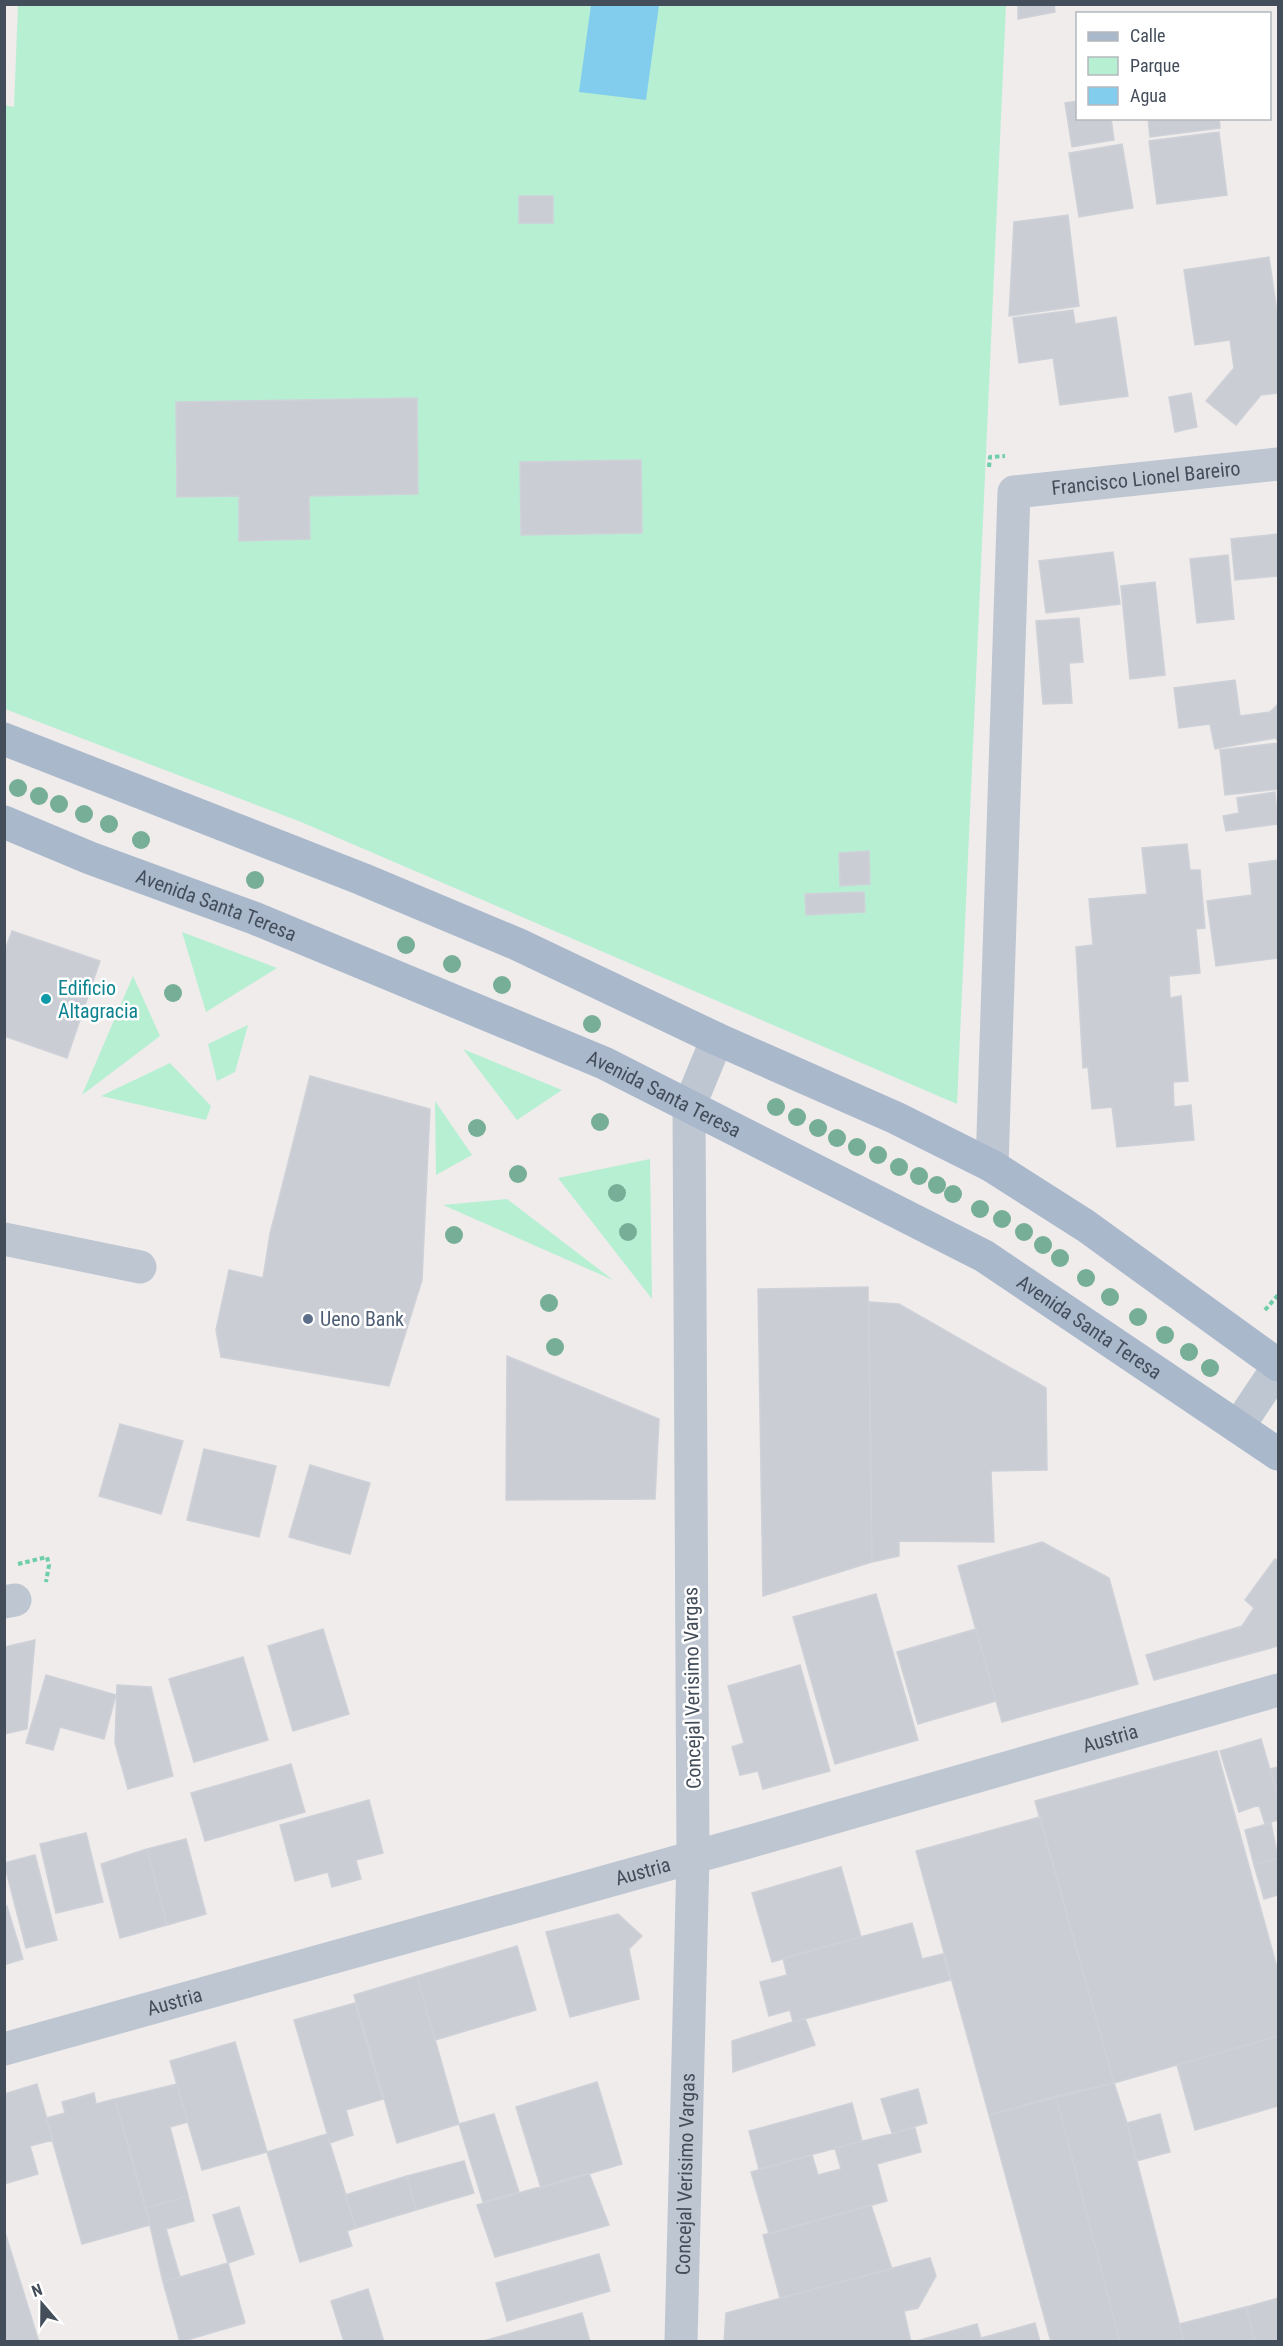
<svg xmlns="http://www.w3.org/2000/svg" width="1283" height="2346" font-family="'Roboto Condensed',sans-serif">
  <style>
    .green { fill: #b7efd3 }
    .water { fill: #82ccee }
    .building { fill: #cbcdd4; stroke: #cfd1d8; stroke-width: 1.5 }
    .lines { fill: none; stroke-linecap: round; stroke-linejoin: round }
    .path { stroke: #6ecea9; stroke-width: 4; stroke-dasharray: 4.5 3; stroke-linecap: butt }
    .minor { stroke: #bec6d2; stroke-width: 33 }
    .primary { stroke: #aab8cc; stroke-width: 33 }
    .tree { fill: #76ae97 }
    .culture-dot { fill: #0f9aa8; stroke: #fff; stroke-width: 2 }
    .service-dot { fill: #5c6f8a; stroke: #fff; stroke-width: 2 }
    .labels { text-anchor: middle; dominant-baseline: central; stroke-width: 5; stroke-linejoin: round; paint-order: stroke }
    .street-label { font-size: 20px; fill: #444d5a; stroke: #fff }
    .culture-label { font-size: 20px; fill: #0d838f; stroke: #fff; text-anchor: start }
    .service-label { font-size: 20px; fill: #4e5e75; stroke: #fff; text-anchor: start }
  </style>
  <rect width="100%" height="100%" fill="#efeceb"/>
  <path class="green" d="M18,5H1006L957,1104L301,822L5,709L4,105L14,107Z
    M182,932L277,968L206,1012Z
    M133,976L160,1036L82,1095Z
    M248,1025L235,1072L217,1081L208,1044Z
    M463,1049L562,1090L517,1120Z
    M170,1063L211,1106L206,1120L101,1096Z
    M435,1101L472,1155L436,1175Z
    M650,1159L652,1299L558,1178Z
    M507,1199L613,1280L443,1205Z"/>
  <path class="water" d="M591,5H659L646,100L579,92Z"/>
  <path class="building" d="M1018,4H1054L1055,12L1018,19Z
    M1078,101V118H1111L1114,140L1072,147L1065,103Z
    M1148,118H1219L1220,128L1150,137Z
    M1219,132L1227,195L1157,204L1149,141Z
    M1122,144L1133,208L1079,217L1069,153Z
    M519,196H553V223H519Z
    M1068,215L1079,306L1009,316L1014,222Z
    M1269,257L1278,319V393L1261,395L1236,425L1206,401L1234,368L1230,340L1195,345L1184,270Z
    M1073,310L1075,324L1116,317L1128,396L1060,405L1053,358L1019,363L1013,318Z
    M1191,393L1197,427L1175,432L1169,397Z
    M417,398L418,494L309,496L310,539L239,541V496L177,497L176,402Z
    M641,460L642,533L521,535L520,462Z
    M1278,534V576L1235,580L1231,539Z
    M1113,552L1120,604L1046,613L1039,561Z
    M1228,555L1234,619L1197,623L1190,559Z
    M1155,582L1165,675L1130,679L1121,586Z
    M1079,618L1083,662L1069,663L1072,703L1043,704L1036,621Z
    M1235,680L1240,716L1270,712L1278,704V741L1275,738L1215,749L1210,724L1179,728L1174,688Z
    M1278,743V789L1225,795L1220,750Z
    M1275,792L1278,824L1226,831L1223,816L1239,813L1237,798Z
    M1187,844L1190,870H1200L1205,928L1196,929L1200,973L1169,976L1170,998L1181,996L1188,1081L1173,1082L1174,1107L1191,1105L1194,1140L1117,1147L1112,1107L1092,1109L1088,1067L1083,1068L1076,947L1093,945L1089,899L1147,894L1142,848Z
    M869,851L870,884L840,886L839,853Z
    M1278,860V958L1216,966L1207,901L1252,895L1249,864Z
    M864,892L865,912L806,915L805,894Z
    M12,931L100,961L67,1058L4,1036V953Z
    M310,1076L430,1109L422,1280L389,1386L221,1357L216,1330L229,1270L263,1278L270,1234Z
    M868,1287L872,1562L763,1596L758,1289Z
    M869,1302L899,1304L1046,1388L1047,1470L991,1471L994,1542L899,1541V1556L872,1562Z
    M507,1356L659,1419L655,1499L506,1500Z
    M120,1424L183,1441L161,1514L99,1496Z
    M204,1449L276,1466L259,1537L187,1520Z
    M310,1465L370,1483L350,1554L289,1537Z
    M1042,1542L1109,1578L1138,1684L1002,1722L958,1566Z
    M1275,1559L1278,1561V1646L1154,1680L1146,1655L1242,1626L1254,1608L1245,1600Z
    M876,1594L918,1740L835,1764L793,1617Z
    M323,1629L349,1714L293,1731L268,1646Z
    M976,1629L996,1701L918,1724L897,1652Z
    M35,1640L27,1729L4,1734V1647Z
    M243,1657L268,1740L194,1762L169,1679Z
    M800,1665L830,1771L763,1789L758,1771L740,1775L732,1747L744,1743L728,1686Z
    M46,1675L116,1695L104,1739L60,1727L53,1750L26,1743Z
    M117,1685L151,1687L173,1776L128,1789L115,1743Z
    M1261,1739L1278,1797V1820L1265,1824L1259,1805L1239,1812L1220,1751Z
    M1217,1751L1278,1971V2036L1114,2083L1035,1801Z
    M291,1764L305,1812L205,1841L191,1793Z
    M1278,1767V1797L1270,1769Z
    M369,1800L383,1853L356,1860L361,1879L332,1887L328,1872L295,1881L280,1825Z
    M1040,1817L1114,2083L989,2115L916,1851Z
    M1271,1823L1278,1858L1254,1865L1245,1830Z
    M86,1833L103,1902L56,1913L40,1844Z
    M186,1839L206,1914L167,1925L147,1849Z
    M147,1849L167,1925L120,1938L101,1864Z
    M35,1855L57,1940L26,1948L4,1863Z
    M1278,1858V1895L1264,1899L1254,1865Z
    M841,1867L861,1937L772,1962L752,1893Z
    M7,1906L23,1959L4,1965V1907Z
    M618,1914L642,1936L629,1949L639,1999L570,2017L546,1932Z
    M912,1923L922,1959L943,1954L950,1980L793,2022L790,2010L769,2016L760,1982L787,1975L783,1958Z
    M517,1946L536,2010L435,2040L417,1976Z
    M417,1976L459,2124L397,2143L354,1995Z
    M355,2003L383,2099L346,2110L353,2135L330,2143L294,2020Z
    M805,2018L815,2045L733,2072L732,2041Z
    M1278,2036V2106L1195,2130L1177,2065Z
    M235,2042L267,2152L202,2170L170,2061Z
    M597,2082L622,2164L541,2188L516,2107Z
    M1114,2083L1127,2123L1184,2342H1120L1056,2096Z
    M37,2084L53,2140L30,2146L38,2174L4,2184V2094Z
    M177,2084L188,2122L170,2127L188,2196L146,2208L115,2099Z
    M918,2089L927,2123L892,2133L881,2099Z
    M94,2093L96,2104L115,2099L150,2225L82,2244L46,2118L65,2113L62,2102Z
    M1056,2096L1120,2342H1051L989,2115Z
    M852,2103L862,2141L759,2169L749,2131Z
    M494,2114L519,2192L483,2202L459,2124Z
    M1160,2114L1170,2152L1136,2161L1127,2123Z
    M915,2128L921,2152L877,2164L887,2201L769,2234L751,2172L812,2155L818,2175L841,2169L835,2148Z
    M327,2134L356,2228L347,2231L352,2246L300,2262L267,2152Z
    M464,2161L474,2193L416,2210L407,2176Z
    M589,2173L609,2225L495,2257L477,2205Z
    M407,2176L416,2210L356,2228L345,2195Z
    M188,2196L194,2221L166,2229L180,2277L163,2282L146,2208Z
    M871,2205L892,2269L780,2298L763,2235Z
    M239,2207L254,2254L228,2263L213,2215Z
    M4,2229L39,2342H4Z
    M599,2254L610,2291L507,2321L496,2283Z
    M930,2258L936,2276L918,2308L904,2311L911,2342H724L726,2313Z
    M228,2263L245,2323L180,2342L163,2282Z
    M368,2289L384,2342H344L331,2301Z
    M1278,2298V2342H1255L1246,2307Z
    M1246,2307L1255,2342H1184L1179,2324Z
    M582,2313L590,2342H480Z
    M1035,2323L1040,2342H982L981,2338Z
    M977,2324L982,2342H913Z"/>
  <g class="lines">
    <path class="path" d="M989,467L990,457L1005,456
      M1265,1310L1278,1295
      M18,1564L47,1557L49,1565L46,1582"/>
    <g class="minor">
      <path id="s1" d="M992,1166L1014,492L1278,464"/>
      <path d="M4,1239L140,1267"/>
      <path d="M1238,1427L1278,1367"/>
      <path d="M4,1602L15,1600"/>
      <path id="s2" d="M4,2049L748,1842L1278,1690"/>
      <path id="s3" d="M681,2342L693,1856L689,1107L717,1039"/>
    </g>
    <g class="primary">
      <path d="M4,739L362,879L517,944L717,1039L896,1118L992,1166L1086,1226L1278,1365"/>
      <path id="s4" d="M4,822L90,858L254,918L604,1063L984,1256L1278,1454"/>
    </g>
  </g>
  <g class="tree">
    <circle cx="18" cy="788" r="9"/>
    <circle cx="39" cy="796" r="9"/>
    <circle cx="59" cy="804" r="9"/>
    <circle cx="84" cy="814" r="9"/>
    <circle cx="109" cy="824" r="9"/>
    <circle cx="141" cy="840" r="9"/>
    <circle cx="255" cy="880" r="9"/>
    <circle cx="406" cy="945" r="9"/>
    <circle cx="452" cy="964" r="9"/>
    <circle cx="502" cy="985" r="9"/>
    <circle cx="173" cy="993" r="9"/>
    <circle cx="592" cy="1024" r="9"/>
    <circle cx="776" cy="1107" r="9"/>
    <circle cx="797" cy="1117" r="9"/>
    <circle cx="600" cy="1122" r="9"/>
    <circle cx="477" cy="1128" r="9"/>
    <circle cx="818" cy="1128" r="9"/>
    <circle cx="837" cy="1138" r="9"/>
    <circle cx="857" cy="1147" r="9"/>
    <circle cx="878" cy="1155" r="9"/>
    <circle cx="899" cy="1167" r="9"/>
    <circle cx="518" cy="1174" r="9"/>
    <circle cx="919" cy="1176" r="9"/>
    <circle cx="937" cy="1185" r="9"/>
    <circle cx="617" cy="1193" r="9"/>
    <circle cx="953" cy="1194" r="9"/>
    <circle cx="980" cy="1209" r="9"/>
    <circle cx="1002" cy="1219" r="9"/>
    <circle cx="628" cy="1232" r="9"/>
    <circle cx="1024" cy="1232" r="9"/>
    <circle cx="454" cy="1235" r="9"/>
    <circle cx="1043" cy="1245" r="9"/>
    <circle cx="1060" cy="1258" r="9"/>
    <circle cx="1086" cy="1278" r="9"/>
    <circle cx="1110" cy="1297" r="9"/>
    <circle cx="549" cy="1303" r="9"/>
    <circle cx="1138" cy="1317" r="9"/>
    <circle cx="1165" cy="1335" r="9"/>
    <circle cx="555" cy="1347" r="9"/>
    <circle cx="1189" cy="1352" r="9"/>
    <circle cx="1210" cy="1368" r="9"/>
  </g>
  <circle class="culture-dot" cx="46" cy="999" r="6"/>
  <circle class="service-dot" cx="308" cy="1319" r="6"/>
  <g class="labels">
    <g class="street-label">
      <text stroke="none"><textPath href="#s1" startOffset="807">Francisco Lionel Bareiro</textPath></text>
      <text stroke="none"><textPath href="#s4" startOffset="228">Avenida Santa Teresa</textPath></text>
      <text stroke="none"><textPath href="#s4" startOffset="714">Avenida Santa Teresa</textPath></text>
      <text stroke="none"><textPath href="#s4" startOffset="1200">Avenida Santa Teresa</textPath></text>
      <text transform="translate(692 1688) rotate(-91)">Concejal Verisimo Vargas</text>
      <text stroke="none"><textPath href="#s2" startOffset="1149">Austria</textPath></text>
      <text stroke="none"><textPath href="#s2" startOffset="663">Austria</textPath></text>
      <text stroke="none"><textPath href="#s2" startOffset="177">Austria</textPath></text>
      <text stroke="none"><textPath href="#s3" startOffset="168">Concejal Verisimo Vargas</textPath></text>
    </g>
    <g class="culture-label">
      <text x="58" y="988">Edificio<tspan x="58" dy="23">Altagracia</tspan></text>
    </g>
    <g class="service-label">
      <text x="320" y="1319">Ueno Bank</text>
    </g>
  </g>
  <rect width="1283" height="2346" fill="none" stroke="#444d5a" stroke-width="12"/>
  <rect x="1076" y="12" width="195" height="108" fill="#ffffff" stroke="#b4b8bd" stroke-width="1.5"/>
  <rect x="1088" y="32" width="30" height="9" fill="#aab8cc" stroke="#b4b8bd" stroke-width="1.5"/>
  <text x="1130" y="42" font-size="18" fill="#444d5a">Calle</text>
  <rect x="1088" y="57" width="30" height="18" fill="#b7efd3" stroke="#b4b8bd" stroke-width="1.5"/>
  <text x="1130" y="72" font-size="18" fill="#444d5a">Parque</text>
  <rect x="1088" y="87" width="30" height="18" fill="#82ccee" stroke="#b4b8bd" stroke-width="1.5"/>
  <text x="1130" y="102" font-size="18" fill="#444d5a">Agua</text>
  <g transform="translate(42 2304) rotate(340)" stroke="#ffffff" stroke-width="4.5" paint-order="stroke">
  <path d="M0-4.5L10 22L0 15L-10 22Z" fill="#444d5a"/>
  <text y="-9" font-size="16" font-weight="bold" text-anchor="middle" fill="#444d5a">N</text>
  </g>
</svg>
